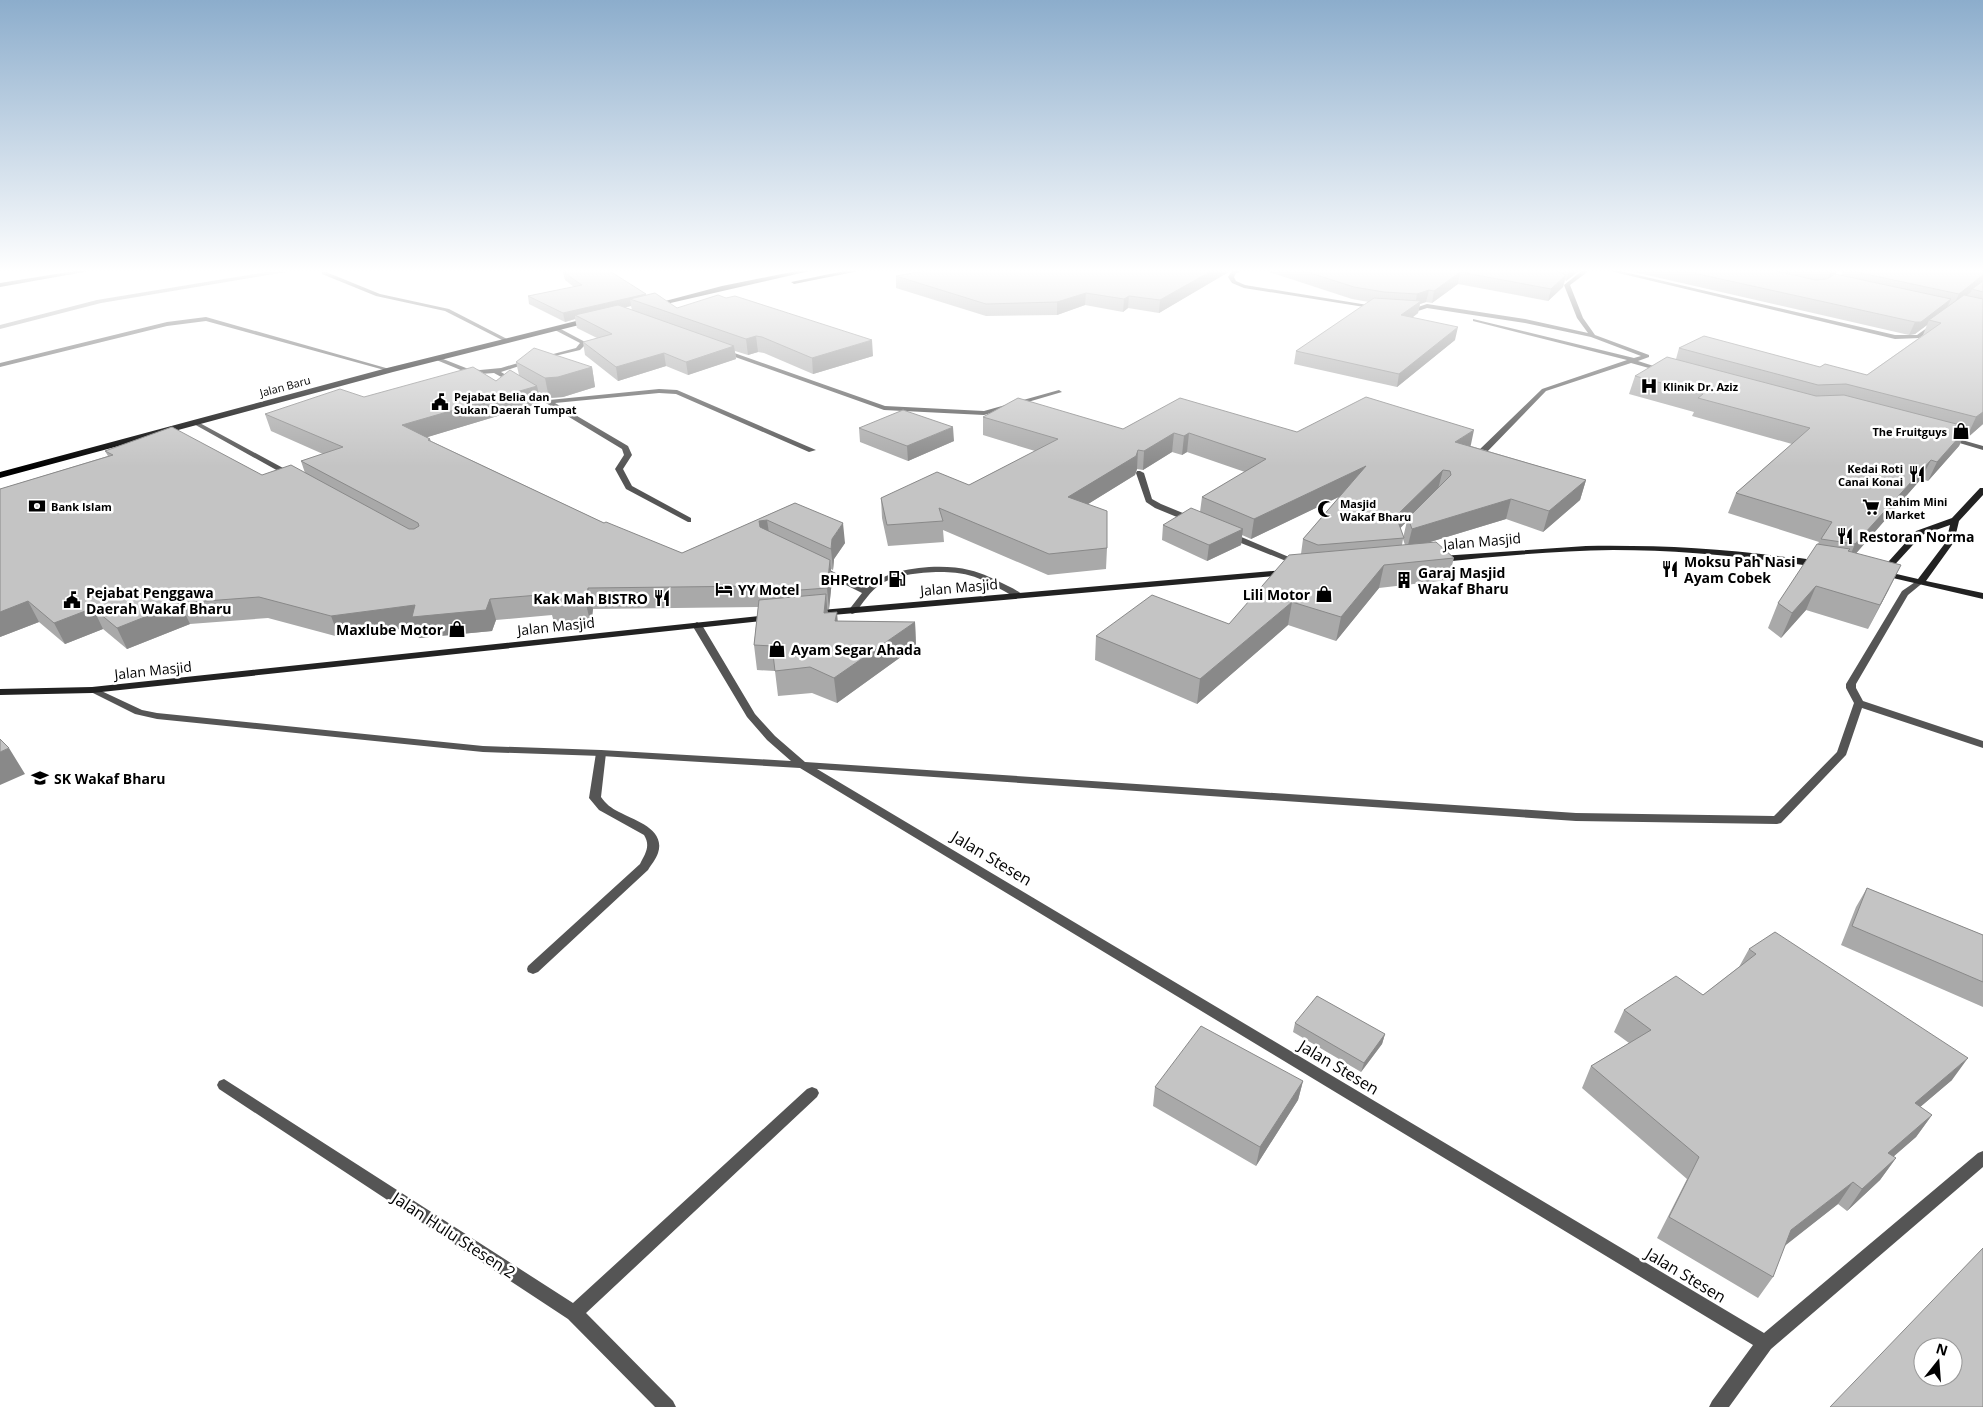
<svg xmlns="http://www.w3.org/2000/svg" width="1983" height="1407" font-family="'Open Sans',sans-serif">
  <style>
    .water { fill: #a3a3a3 }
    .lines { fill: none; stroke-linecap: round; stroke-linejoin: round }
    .lane { fill: #555; fill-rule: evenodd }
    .street { fill: #555; fill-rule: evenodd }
    .secondary { fill: #222; fill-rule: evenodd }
    .primary { fill: #000; fill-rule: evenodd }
    .wall { fill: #a9a9a9; fill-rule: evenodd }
    .shaded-wall { fill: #898989 }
    .building { fill: #c4c4c4; stroke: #898989; fill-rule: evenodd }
    .labels { text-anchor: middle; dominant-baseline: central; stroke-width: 5; stroke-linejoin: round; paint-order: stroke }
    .far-street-label { font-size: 11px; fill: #000; stroke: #fff }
    .far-poi-label { font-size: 11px; font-weight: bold; fill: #000; stroke: #fff; text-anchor: start }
    .poi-label { font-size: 14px; font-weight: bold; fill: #000; stroke: #fff; text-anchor: start }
    .street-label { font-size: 14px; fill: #000; stroke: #fff }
    .near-street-label { font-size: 16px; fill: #000; stroke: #fff }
  </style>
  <rect width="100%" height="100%" fill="#fff"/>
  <path class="water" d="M279,270H298L101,303L0,329V325L97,300Z"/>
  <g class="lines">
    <path class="lane" d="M1606,270H1616L1895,335H1917L1931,325L1936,326L1920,338L1895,339Z
      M322,272H326L380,294L449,309L509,340L504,341L445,311L376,296L322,274Z
      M553,327H557L587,343L580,350L542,359V357L576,348L580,343L553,329Z
      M434,357H438L466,368L480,370L501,368L528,360L531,362L501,372L516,381V383L514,384L494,373L480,374L468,373L434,359Z
      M526,389H530L549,400L659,389L677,390L816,450L809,452L676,394L659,393L555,403L628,446L632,455L623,469L632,486L691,518V522H688L626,489L615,469L624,455L622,449L526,391Z
      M1137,471H1140L1144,473L1152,499L1161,504L1195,518V522H1189L1155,508L1146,502L1136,473Z
      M1226,533H1232L1303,563L1299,566L1296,565L1226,537Z
      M819,565L867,588C888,567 941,563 969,570C983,573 996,580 1008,586C1014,589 1020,592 1024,596L1023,598H1017C1001,590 985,579 968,575C947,569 899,572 881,584C870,591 863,603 855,613L852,614L848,611L862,593L816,570V566Z
      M601,750L606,753L601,797C606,804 611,808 619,812C634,820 666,829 658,853C656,859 651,865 648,870L538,972L533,974L528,972L527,969L528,966L640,864C645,854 651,846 644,835L599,810L589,798L596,753Z"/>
    <path class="street" d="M81,270H95L0,287V283Z
      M1245,270L1236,273L1234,277L1236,281L1245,285L1380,307L1377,309L1244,288L1232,283L1228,277L1232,271Z
      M1583,270H1590L1570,285L1583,318L1595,335L1649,355V357L1638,361L1666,370L1663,372L1631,363L1546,391L1484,455H1478V451L1542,389L1627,360L1473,321V319L1634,358L1641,356L1591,337L1525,323L1427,308L1415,312L1404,309L1407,307L1415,308L1427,304L1525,319L1588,333L1577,318L1564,285Z
      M206,317L393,370L388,371L206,321L167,326L0,367V363L167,322Z
      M723,349L885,406L984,411L1059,390L1062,392L984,415L884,410L721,352L720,351Z
      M192,421H196L296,475L292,477H289L192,423Z
      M1948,436L1983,446V450L1946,439L1944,438Z
      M1921,578L1925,581L1908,595L1856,684V688L1863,701L1983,741V748L1862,708L1846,755L1781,823L1777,824L1576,821L817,769L1764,1333L1978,1153L1983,1151V1167L1771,1349L1729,1407H1709L1712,1401L1753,1345L800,768L601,756L483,752L157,719L135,714L87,690L89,688H95L142,710L157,713L483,746L601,750L791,761L767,740L747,717L692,625L697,622L702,625L755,714L775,736L805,762L1576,813L1774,816L1837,752L1854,703L1846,688V684L1902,591Z
      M224,1079L573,1303L807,1089L812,1087L817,1089L819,1093L817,1097L586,1313L673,1401L676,1407H655L568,1319L219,1089L217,1085L219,1081Z"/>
    <path class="secondary" d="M1980,488H1983V495L1959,521L1954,542L1926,581L1983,593V599L1880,575L1879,573L1880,571L1916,531L1952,518ZM1950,525L1946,542L1918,579L1888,572L1922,535Z
      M1586,546C1653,545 1719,548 1785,557C1796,558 1814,558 1822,564L1818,567C1750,557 1681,550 1613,550C1555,551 1498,556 1441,562L1437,559L1441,556Z
      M1284,570L1287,571L1288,573L1287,575L821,616L817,613L821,610Z
      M769,615L772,616L774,618L772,620L92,693L0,695V689L92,687Z"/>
    <path class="primary" d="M801,270H814L653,307L650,305L722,286Z
      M849,270H864L794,284L791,282Z
      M592,317L596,319L595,321L393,372L0,478V472L387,368Z"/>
  </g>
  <path class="wall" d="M930,270H1232L1159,313L1128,308L1123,312L1085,305L1057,315L986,316L896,288V276Z
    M1263,270H1580L1566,281L1565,280L1563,287L1548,301L1458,284L1432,303L1426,302L1420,304L1418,313L1412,318L1455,340L1397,387L1294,364L1296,351L1369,302L1352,299Z
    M1625,270H1841L1833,275L1841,276L1843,270H1983V424L1966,439H1962L1959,446L1928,481L1921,479L1856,553L1889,589L1868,629L1806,610L1781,638L1768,628L1778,603L1819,542L1728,513L1736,493L1792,444L1692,416L1694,412L1629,394L1635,376L1676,359L1679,348L1820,367L1867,375L1923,335L1927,325L1915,334L1909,335Z
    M563,272L646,295L677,308L873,356L813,374L764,353L758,352L748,355L735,351L736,359L688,375L666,366L618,381L585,355L583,342L597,338L577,328L575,319L565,322L529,304L528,296L574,287L565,280ZM631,306L632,310L624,307Z
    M516,362L592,367L595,387L563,397L549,398L539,392L541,403L427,437L430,439L431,441L604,523L682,553L795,503L845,543L834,559L833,570L831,569L832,580L829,609H827L828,613L837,612V621L915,622L916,646L837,703L812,693L778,696L775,671L757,670L754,645L758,607L593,609L591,625L555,626L552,615L496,620L492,631L419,638L415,627L339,637L268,618L190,624L127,649L103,629L65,644L39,622L0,637V489L108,456L105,451L262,475L305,473L301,461L323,454L271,431L265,414L364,397L496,381L519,375Z
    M983,417L1123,429L1297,432L1471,446L1586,480L1580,500L1543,532L1506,519L1430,542L1454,558L1448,580L1379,588L1336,641L1288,625L1197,704L1095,660L1096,636L1229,624L1301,554L1303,539L1340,496L1251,539L1242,535L1241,545L1207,561L1162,540L1163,525L1200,512L1202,497L1245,472L1187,452L1182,455L1172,452L1143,470L1137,469L1135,475L1088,504L1107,548L1106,569L1048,575L943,530L944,542L888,546L882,518L881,498L969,485L1035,451L983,435ZM1407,521L1403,538L1400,528ZM1403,539L1405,545H1402Z
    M859,428L954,441L908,461L860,442Z
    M1867,888L1983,935V1007L1841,945L1856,907Z
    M1749,949L1952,1080L1920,1107L1932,1115L1916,1137L1893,1157L1896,1158L1880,1180L1847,1211L1838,1204L1785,1245L1773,1277L1758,1298L1657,1238L1687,1179L1582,1088L1591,1066L1629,1043L1614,1032L1624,1010L1703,995L1739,967Z
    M1295,1023L1385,1034L1382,1044L1361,1072L1293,1032Z
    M1303,1081L1298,1100L1256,1166L1153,1106L1155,1087Z"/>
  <path class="shaded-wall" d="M1213,270H1232L1159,313L1160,300Z
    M1569,270H1580L1566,281Z
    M1831,270H1841L1828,279Z
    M1460,272L1458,284L1432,303L1434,291Z
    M1566,275L1563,287L1548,301L1551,289Z
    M1983,275V282L1972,289L1971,292L1953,306L1959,294Z
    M1429,290L1426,302L1420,304L1418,313L1398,328L1401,315L1415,305L1417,294Z
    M1086,293L1085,305L1057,315V302Z
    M646,294L647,302L630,299L631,306L580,318L575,315V319L565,322L563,313Z
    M1129,296L1128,308L1123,312L1124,299Z
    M1951,299L1945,312L1929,320L1927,325L1915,334L1909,335L1915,322Z
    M1458,327L1455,340L1397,387L1399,374Z
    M756,336L758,352L748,355L746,339Z
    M872,340L873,356L813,374L812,358Z
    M734,346L736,359L688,375L686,362Z
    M664,353L666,366L618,381L616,367Z
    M592,367L595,387L563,397L549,398L545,378Z
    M537,386L541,403L408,443L402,425Z
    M1983,412V424L1966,439L1976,417Z
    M953,427L954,441L908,461L907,446Z
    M1968,427L1959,446L1928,481L1937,462Z
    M1474,430L1470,449L1455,442Z
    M1174,433L1172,452L1143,470L1144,451Z
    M1189,433L1187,452L1182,455L1184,436Z
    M1138,450L1137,469L1135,475L1067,517L1068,497Z
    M1931,460L1921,479L1846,565L1855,544Z
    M1366,466L1362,486L1251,539L1254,519Z
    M1443,470L1438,489L1408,518L1407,521L1392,537L1396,516Z
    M1586,480L1580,500L1543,532L1549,511Z
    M1511,499L1506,519L1407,549L1412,529Z
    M767,520L770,539L761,541L759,521Z
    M843,523L845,543L834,559L833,570L831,549L832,539Z
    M1243,529L1241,545L1207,561L1209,545Z
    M830,560L832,580L829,609L827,588Z
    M1384,565L1379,588L1336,641L1341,617Z
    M1901,565L1889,589L1868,629L1880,605Z
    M1816,586L1806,610L1781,638L1792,613Z
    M588,588L593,609L591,625L586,604Z
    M826,594L828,618L824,613Z
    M490,599L496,620L492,631L419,638L415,627L339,637L331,616L415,605Z
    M28,601L39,622L0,637V612Z
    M1292,602L1288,625L1197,704L1200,679Z
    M180,603L190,624L127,649L117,628Z
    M93,608L103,629L65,644L54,623Z
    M837,612L839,637L835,621Z
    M915,622L916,646L837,703L834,678Z
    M9,748L25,774L0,785V752Z
    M1385,1034L1382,1044L1361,1072L1364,1063Z
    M1968,1058L1952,1080L1899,1125L1915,1103Z
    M1303,1081L1298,1100L1256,1166L1260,1147Z
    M1932,1115L1916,1137L1872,1175L1888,1153Z
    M1896,1158L1880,1180L1847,1211L1862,1189Z
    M1853,1182L1838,1204L1777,1252L1791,1230Z"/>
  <path class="building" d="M575,270H608L646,294L563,313L528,296L582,285L563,272Z
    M930,270H1213L1160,300L1129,296L1124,299L1086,293L1057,302L986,304L896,276Z
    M1301,270H1555L1566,275L1551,289L1460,272L1434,291L1429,290L1417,294L1384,292L1354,287Z
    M1680,270H1772L1815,280L1827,279L1835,274L1951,299L1921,322H1915Z
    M1847,270H1983V275L1959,294Z
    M1983,281V292L1972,289Z
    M655,293L677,308L718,295L726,298L735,296L872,340L812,358L762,337L756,336L746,339L630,299Z
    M1964,295L1983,299V412L1976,417L1846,384L1818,385L1679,348L1704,336L1820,367L1825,364L1867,375L1941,323L1929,320Z
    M1374,298L1421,301L1401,315L1458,327L1399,374L1296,351Z
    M618,305L734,346L686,362L664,353L616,367L583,342L612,334L575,315Z
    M534,348L592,367L558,377L545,378L516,362Z
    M1667,357L1816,396L1844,395L1968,427L1937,462L1931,460L1855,544L1821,539L1832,522L1736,493L1810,428L1698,398L1703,394L1635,376Z
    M473,367L496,381L510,370L537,386L402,425L430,439L428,440L604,523L606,522L682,553L795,503L843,523L832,539L831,549L767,520L759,521L760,527L830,560L827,588L760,593L761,586L588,588L586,604L550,605L551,594L490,599L486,610L412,617L415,605L331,616L259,597L180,603L117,628L93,608L54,623L28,601L0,612V489L113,455L105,451L172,427L262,475L291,465L409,529H414L419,526L418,523L301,461L343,447L265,414L340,389L364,397Z
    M1366,397L1474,430L1455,442L1586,480L1549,511L1511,499L1412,529L1408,518L1451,475L1450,471L1443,470L1396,516L1404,538L1318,545L1303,539L1366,466L1254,519L1202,497L1266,459L1189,433L1184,436L1174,433L1144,451L1138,450L1136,456L1068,497L1107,511V548L1049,554L939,508L943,521L887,525L881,498L937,472L969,485L1058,439L983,417L1018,398L1123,429L1180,398L1297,432Z
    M903,410L953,427L907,446L859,428Z
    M1191,508L1243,529L1209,545L1163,525Z
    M1436,542L1454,558L1384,565L1341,617L1292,602L1200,679L1096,636L1152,595L1229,624L1289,555Z
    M1817,544L1850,549L1848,551L1901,565L1880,605L1816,586L1792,613L1778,603Z
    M826,594L824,613L837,612L835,621L915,622L834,678L810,667L775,671L772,646L754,645L759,600Z
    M0,739L9,748L0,752Z
    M1867,888L1983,935V982L1852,926Z
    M1775,932L1968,1058L1915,1103L1932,1115L1888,1153L1896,1158L1862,1189L1853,1182L1791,1230L1773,1277L1669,1217L1699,1157L1591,1066L1651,1030L1624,1010L1676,976L1703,995L1756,954L1749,949Z
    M1317,996L1385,1034L1364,1063L1295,1023Z
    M1201,1026L1303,1081L1260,1147L1155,1087Z
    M1983,1248V1407H1830ZM1923,1347H1953V1377H1923Z"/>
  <linearGradient id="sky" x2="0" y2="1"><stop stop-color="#8cadcc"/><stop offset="0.58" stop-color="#fff"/><stop offset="1" stop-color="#fff" stop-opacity="0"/></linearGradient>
  <rect width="1983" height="467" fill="url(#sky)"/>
  <defs>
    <g id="hospital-bare" transform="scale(1.35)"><path d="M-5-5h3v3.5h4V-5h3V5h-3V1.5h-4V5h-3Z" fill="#000" stroke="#fff" stroke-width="2.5" paint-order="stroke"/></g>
    <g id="civic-bare" transform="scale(1.35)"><path d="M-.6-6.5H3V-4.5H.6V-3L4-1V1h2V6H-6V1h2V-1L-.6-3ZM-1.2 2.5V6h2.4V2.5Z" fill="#000" stroke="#fff" stroke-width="2.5" paint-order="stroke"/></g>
    <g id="shop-bare" transform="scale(1.35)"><path d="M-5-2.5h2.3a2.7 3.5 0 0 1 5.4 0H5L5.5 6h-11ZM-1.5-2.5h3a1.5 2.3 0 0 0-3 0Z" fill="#000" stroke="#fff" stroke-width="2.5" paint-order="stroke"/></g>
    <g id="restaurant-bare" transform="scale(1.35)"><path d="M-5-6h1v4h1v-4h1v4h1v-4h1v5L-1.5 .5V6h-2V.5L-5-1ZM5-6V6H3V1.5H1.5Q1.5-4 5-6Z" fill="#000" stroke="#fff" stroke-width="2.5" paint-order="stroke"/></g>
    <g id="bank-bare" transform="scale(1.35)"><path d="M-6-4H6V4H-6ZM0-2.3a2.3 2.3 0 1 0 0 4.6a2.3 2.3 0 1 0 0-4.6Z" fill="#000" stroke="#fff" stroke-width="2.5" paint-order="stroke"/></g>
    <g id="supermarket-bare" transform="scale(1.35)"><path d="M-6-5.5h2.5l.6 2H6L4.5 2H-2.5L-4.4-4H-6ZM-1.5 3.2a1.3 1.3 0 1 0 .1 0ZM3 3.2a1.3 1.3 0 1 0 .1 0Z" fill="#000" stroke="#fff" stroke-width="2.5" paint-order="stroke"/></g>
    <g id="mosque-bare" transform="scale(1.35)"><path d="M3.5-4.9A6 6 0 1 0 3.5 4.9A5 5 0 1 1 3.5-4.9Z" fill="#000" stroke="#fff" stroke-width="2.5" paint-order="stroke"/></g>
    <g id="fuel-bare" transform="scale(1.35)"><path d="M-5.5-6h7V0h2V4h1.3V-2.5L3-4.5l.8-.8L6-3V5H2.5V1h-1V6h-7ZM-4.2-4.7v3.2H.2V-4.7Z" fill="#000" stroke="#fff" stroke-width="2.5" paint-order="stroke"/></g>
    <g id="building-bare" transform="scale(1.35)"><path d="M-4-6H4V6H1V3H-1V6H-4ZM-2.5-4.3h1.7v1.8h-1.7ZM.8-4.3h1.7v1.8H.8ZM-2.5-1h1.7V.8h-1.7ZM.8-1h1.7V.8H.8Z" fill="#000" stroke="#fff" stroke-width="2.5" paint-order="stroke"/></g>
    <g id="hotel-bare" transform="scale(1.35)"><path d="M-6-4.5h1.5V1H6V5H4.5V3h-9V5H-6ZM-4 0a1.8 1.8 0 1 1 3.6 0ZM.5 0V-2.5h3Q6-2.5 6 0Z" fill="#000" stroke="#fff" stroke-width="2.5" paint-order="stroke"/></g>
    <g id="school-bare" transform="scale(1.35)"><path d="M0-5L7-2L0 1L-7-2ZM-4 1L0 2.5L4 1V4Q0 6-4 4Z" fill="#000" stroke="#fff" stroke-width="2.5" paint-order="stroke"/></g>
  </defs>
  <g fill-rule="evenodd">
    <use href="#hospital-bare" x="1649" y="386"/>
    <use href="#civic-bare" x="440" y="402"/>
    <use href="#shop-bare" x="1961" y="431"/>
    <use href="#restaurant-bare" x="1917" y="474"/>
    <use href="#bank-bare" x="37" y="506"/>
    <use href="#supermarket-bare" x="1871" y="507"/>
    <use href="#mosque-bare" x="1326" y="509"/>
    <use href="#restaurant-bare" x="1845" y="536"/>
    <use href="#restaurant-bare" x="1670" y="569"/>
    <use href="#fuel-bare" x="897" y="579"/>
    <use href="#building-bare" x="1404" y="580"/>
    <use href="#hotel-bare" x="724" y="589"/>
    <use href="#shop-bare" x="1324" y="594"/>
    <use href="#restaurant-bare" x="662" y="598"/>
    <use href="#civic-bare" x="72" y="600"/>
    <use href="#shop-bare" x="457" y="629"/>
    <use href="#shop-bare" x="777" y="649"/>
    <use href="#school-bare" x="40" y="778"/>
  </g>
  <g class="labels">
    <g class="far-street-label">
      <text transform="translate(285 386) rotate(-15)">Jalan Baru</text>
    </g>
    <g class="far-poi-label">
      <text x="1663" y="386">Klinik Dr. Aziz</text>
      <text x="454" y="396">Pejabat Belia dan<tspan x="454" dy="13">Sukan Daerah Tumpat</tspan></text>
      <text x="1947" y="431" text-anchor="end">The Fruitguys</text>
      <text x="1903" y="468" text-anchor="end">Kedai Roti<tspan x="1903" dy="13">Canai Konai</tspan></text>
      <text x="1885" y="501">Rahim Mini<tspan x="1885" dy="13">Market</tspan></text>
      <text x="1340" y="503">Masjid<tspan x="1340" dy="13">Wakaf Bharu</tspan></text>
      <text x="51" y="506">Bank Islam</text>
    </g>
    <g class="poi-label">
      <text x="1859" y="536">Restoran Norma</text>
      <text x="1684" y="561">Moksu Pah Nasi<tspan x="1684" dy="16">Ayam Cobek</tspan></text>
      <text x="1418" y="572">Garaj Masjid<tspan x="1418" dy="16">Wakaf Bharu</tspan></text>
      <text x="883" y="579" text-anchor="end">BHPetrol</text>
      <text x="738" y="589">YY Motel</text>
      <text x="86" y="592">Pejabat Penggawa<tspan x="86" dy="16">Daerah Wakaf Bharu</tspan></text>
      <text x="1310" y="594" text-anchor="end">Lili Motor</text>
      <text x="648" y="598" text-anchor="end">Kak Mah BISTRO</text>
      <text x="443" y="629" text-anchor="end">Maxlube Motor</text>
      <text x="791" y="649">Ayam Segar Ahada</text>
      <text x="54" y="778">SK Wakaf Bharu</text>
    </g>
    <g class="street-label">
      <text transform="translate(1482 541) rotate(-5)">Jalan Masjid</text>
      <text transform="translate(959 587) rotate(-5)">Jalan Masjid</text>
      <text transform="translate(556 626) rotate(-6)">Jalan Masjid</text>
      <text transform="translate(153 670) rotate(-6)">Jalan Masjid</text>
    </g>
    <g class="near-street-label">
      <text transform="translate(992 858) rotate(31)">Jalan Stesen</text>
      <text transform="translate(1339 1067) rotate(31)">Jalan Stesen</text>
      <text transform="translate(454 1235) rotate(33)">Jalan Hulu Stesen 2</text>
      <text transform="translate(1686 1275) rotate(31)">Jalan Stesen</text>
    </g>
  </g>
  <g transform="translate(1938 1362) rotate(17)"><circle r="24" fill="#ffffff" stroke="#999999"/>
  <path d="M0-4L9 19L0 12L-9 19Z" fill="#000000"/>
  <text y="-8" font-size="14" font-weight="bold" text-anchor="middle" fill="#000000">N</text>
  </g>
</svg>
